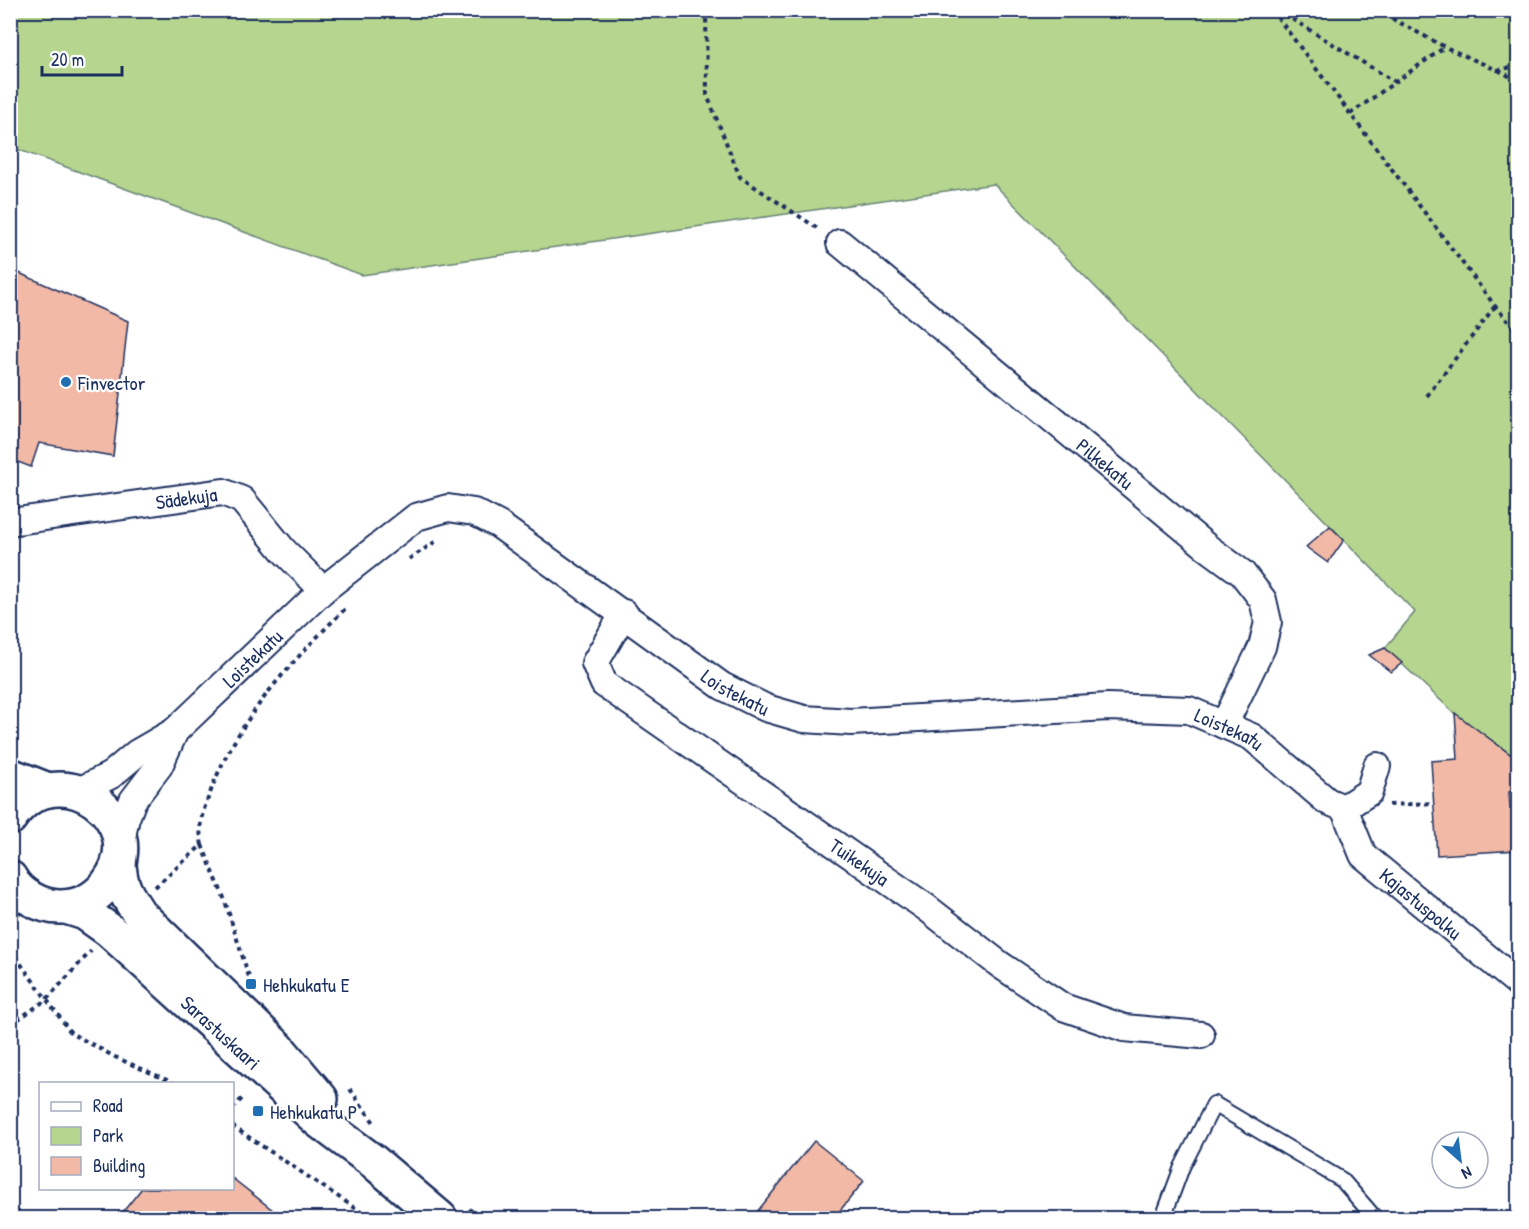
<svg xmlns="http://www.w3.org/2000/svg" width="1529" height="1229" font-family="'Patrick Hand',sans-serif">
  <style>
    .green { fill: #b6d58e; stroke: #688276; stroke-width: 1.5 }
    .building { fill: #f1b9a6; stroke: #1b2f5e; stroke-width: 1.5 }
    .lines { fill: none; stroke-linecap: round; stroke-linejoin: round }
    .lane-casing { stroke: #1b2f5e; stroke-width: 18 }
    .street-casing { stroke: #1b2f5e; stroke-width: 30 }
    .secondary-casing { stroke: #1b2f5e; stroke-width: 38 }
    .path { stroke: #1b2f5e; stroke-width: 4; stroke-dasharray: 4.5 4.5; stroke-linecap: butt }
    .lane { stroke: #fff; stroke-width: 14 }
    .street { stroke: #fff; stroke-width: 26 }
    .secondary { stroke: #fff; stroke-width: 33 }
    .poi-dot { fill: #1f6fb2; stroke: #fff; stroke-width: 2 }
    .labels { text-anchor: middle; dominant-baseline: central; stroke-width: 4.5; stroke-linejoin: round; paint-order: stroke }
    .poi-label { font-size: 20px; fill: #1b2f5e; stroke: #fff; text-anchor: start }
    .street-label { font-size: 20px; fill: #1b2f5e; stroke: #fff }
  </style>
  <rect width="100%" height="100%" fill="#fff"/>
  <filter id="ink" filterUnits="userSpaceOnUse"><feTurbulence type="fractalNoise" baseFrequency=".0167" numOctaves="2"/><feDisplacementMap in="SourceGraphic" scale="12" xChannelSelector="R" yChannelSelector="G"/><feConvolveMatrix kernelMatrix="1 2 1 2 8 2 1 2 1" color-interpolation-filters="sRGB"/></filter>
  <g filter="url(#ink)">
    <path class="green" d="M10,11H1518V760L1454,713L1385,648L1415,612L994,184L362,275L11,147Z"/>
    <path class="building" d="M10,269L128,321L113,456L39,443L31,467L10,459Z
      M1330,526L1344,540L1328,563L1306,547Z
      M1385,648L1402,663L1391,672L1369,655Z
      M1455,713L1518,760V791L1509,792L1510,809L1518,808V850L1437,855L1431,761L1458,759Z
      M814,1141L864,1181L834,1218H752Z
      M232,1178L283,1218H118L142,1188H232Z"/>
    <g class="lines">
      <g class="lane-casing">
        <path id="lane" d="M1163,1218L1182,1167L1214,1104L1342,1180L1375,1218"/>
      </g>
      <g class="street-casing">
        <g id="street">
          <path id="s1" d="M840,243L1208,548L1242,573L1263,600L1268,622L1262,647L1224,725"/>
          <path id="s2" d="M10,522L223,492L242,500L283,550L323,590"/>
          <path id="s3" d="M624,613L595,663L604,684L927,908L999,964L1063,1007L1124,1028L1201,1035"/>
          <path id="s4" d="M79,791L111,775L137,753L175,731L323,590L416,517L448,508L474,512L499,525L722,686L766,708L804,719L851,722L1108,707L1189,710L1252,737L1327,801L1344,808L1369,792L1377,766"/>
          <path id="s5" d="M1344,808L1363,855L1518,983"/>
          <path d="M120,845L126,818L133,800L159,766L175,731"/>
        </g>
      </g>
      <g class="secondary-casing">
        <g id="secondary">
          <path d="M10,775L48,790"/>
          <path d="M10,818C57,747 157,821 107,884C96,898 79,907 60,907C41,907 19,895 10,878"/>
          <path d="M119,860C119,885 127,896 140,915L278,1048L321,1099"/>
          <path id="s6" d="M66,907L85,913L109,930L319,1121L374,1162L440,1218"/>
        </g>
      </g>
      <path class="path" d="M706,10L707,95L740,177L820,230
        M1272,10L1495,306L1518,333
        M1277,10L1395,82
        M1376,10L1445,47L1497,70L1518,66
        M1498,70L1518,81
        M1350,114L1445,47
        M1514,328L1518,323
        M1427,396L1495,306
        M409,559L438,540
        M1389,805L1434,803
        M202,845L224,898L249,977
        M155,887L202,845C197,822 204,809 212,788C239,717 293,660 346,608
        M10,949L71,1033L115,1057L176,1084
        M10,1025L46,1000L91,951
        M350,1089L375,1124
        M232,1108L244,1097
        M232,1126L370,1218
        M469,1209L480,1218"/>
      <use href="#lane" class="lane"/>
      <use href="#street" class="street"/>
      <use href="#secondary" class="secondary"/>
    </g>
  </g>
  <g class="poi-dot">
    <circle cx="66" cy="382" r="6"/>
    <rect x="245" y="978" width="12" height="12" rx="3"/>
    <rect x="252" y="1105" width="12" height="12" rx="3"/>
  </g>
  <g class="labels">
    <g class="poi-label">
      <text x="78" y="382">Finvector</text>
      <text x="263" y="984">Hehkukatu E</text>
      <text x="270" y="1111">Hehkukatu P</text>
    </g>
    <g class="street-label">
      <text stroke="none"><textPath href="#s1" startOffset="345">Pilkekatu</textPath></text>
      <text stroke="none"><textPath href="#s2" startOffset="178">Sädekuja</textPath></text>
      <text stroke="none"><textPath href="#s4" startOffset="220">Loistekatu</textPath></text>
      <text stroke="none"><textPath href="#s4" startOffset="814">Loistekatu</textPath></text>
      <text stroke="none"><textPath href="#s4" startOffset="1318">Loistekatu</textPath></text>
      <text stroke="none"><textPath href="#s3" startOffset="392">Tuikekuja</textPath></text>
      <text stroke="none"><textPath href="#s5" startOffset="126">Kajastuspolku</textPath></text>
      <text stroke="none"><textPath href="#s6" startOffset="201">Sarastuskaari</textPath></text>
    </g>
  </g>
  <rect width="1529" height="1229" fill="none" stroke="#fff" stroke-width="36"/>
  <rect x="18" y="18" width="1493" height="1193" fill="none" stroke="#1b2f5e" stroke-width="2" filter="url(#ink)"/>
  <rect x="39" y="1082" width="195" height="108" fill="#ffffff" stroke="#a4acbf" stroke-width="1.5"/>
  <rect x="51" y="1102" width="30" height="9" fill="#ffffff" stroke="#a4acbf" stroke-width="1.5"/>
  <text x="93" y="1112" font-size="18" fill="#1b2f5e">Road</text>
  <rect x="51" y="1127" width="30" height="18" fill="#b6d58e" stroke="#a4acbf" stroke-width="1.5"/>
  <text x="93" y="1142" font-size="18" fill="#1b2f5e">Park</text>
  <rect x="51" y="1157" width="30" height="18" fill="#f1b9a6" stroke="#a4acbf" stroke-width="1.5"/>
  <text x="93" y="1172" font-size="18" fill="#1b2f5e">Building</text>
  <g transform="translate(1460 1160) rotate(152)"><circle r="28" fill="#ffffff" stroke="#a4acbf" stroke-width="1.5"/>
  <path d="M0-4.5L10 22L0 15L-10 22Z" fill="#1f6fb2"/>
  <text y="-9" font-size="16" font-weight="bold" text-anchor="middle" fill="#1b2f5e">N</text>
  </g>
  <path d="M42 66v9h80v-9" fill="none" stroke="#1b2f5e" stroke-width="3"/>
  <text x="51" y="66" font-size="18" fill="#1b2f5e" stroke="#ffffff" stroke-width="4.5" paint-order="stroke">20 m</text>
</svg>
